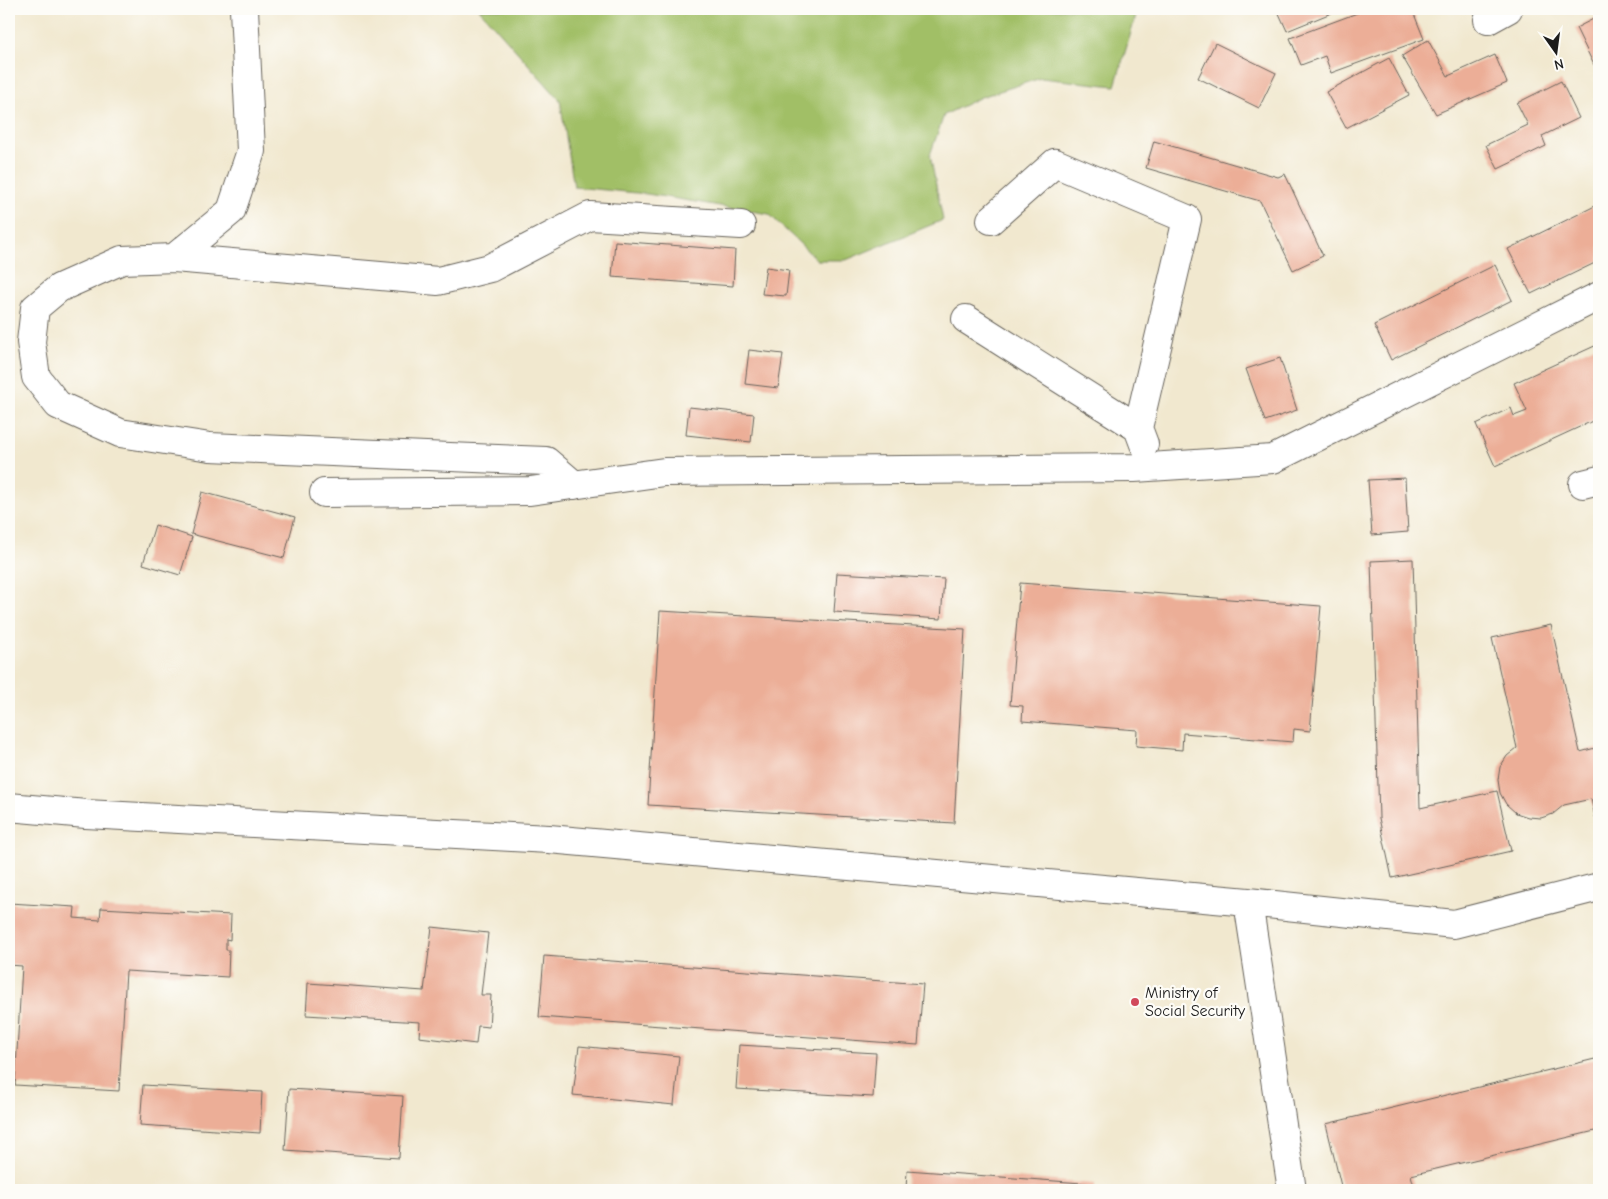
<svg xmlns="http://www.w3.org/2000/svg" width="1608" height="1199" font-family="'Comic Neue',sans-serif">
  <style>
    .green { fill: #a1bf66; stroke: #5e6e41 }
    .building { fill: #ecae97 }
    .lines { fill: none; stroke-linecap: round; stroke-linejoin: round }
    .minor-casing { stroke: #67635b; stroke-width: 30 }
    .minor { stroke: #fff; stroke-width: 28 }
    .poi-dot { fill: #d1495b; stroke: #fdfcf7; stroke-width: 2 }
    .labels { text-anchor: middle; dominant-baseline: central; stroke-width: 4.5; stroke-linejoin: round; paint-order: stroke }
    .poi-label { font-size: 16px; fill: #1c1c1c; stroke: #fdfcf7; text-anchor: start }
  </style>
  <rect width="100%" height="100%" fill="#fdfcf7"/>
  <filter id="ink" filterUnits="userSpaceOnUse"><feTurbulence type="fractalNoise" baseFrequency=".02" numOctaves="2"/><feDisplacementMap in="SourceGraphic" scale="10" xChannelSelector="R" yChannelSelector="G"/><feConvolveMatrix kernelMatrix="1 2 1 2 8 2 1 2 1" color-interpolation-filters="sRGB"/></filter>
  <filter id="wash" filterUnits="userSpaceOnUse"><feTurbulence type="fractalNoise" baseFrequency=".0096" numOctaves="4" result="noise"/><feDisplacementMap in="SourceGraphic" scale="20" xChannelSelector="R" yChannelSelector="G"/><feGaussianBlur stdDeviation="1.12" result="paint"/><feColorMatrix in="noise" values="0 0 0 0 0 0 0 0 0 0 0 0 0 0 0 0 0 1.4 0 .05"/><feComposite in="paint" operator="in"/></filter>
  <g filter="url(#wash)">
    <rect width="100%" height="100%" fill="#f1e8cf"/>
    <path class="green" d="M479,9H1131L1137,12L1115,86L1041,78L981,97L944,115L930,155L943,220L846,260H817L769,214L647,194L574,187L560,100Z"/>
    <g id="blocks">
      <path class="building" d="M1277,9H1341L1287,31Z
        M1368,9H1412L1424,39L1331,73L1325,56L1301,65L1290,38Z
        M1599,16V62L1594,65L1576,28Z
        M1428,40L1448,76L1495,55L1507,83L1436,114L1402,56Z
        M1215,43L1276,73L1259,108L1198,78Z
        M1389,58L1409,95L1346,128L1326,92Z
        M1561,81L1579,118L1542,136L1546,146L1498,169L1486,145L1528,125L1517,103Z
        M1154,141L1278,177L1285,174L1323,256L1293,270L1260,201L1146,168Z
        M1599,204V261L1531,294L1508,249Z
        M615,241L735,250L733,286L612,277Z
        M1495,265L1512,300L1391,360L1374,325Z
        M766,267L789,270L786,296L762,294Z
        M1599,344V418L1495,466L1476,424L1511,408L1514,416L1527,411L1514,383Z
        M749,350L783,354L778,388L745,384Z
        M1280,358L1297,410L1265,421L1246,369Z
        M689,407L754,414L751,442L686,435Z
        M1405,478L1408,532L1372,535L1368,480Z
        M202,492L295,517L284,558L191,534Z
        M155,525L192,537L180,575L143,564Z
        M1413,559L1420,808L1497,791L1511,851L1392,878L1379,818L1371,561Z
        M837,573L944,579L941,619L834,612Z
        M1020,583L1321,606L1310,731L1294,729L1293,742L1183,733L1182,750L1136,746L1137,730L1022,721L1023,706L1010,705Z
        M660,611L965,629L954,823L648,805Z
        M1551,625L1580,752L1599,747V816L1595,817L1591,799L1564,805L1553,814L1541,818L1528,817L1516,813L1506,804L1500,793L1498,780L1500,767L1507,756L1517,748L1492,638Z
        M9,903L75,907L74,918L100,920L101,908L231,915L230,940L226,939V950H229L228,977L126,971L119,1091L15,1085L22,966L9,965Z
        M432,927L488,933L481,995H491L489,1027L478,1026L476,1044L419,1037L420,1022L306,1015L308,983L424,991Z
        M544,956L923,984L918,1045L539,1017Z
        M739,1045L876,1053L873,1097L736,1089Z
        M579,1046L679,1056L674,1105L573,1095Z
        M1599,1058V1130L1411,1175L1415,1190H1342L1326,1124Z
        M143,1085L262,1092L260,1133L140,1125Z
        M289,1089L403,1096L399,1158L285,1150Z
        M907,1170L1095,1184V1190H906Z"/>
    </g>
  </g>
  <g filter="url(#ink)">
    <use href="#blocks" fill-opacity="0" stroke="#67635b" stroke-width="1"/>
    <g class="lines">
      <g class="minor-casing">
        <path id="minor" d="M244,9L251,151L231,211L174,258L122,260L59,288L35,308L31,342L36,377L58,405L120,433L210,447L546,461L574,485
          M1488,20L1508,9
          M991,220L1055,163L1187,219L1138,428
          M174,258L438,281L490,268L590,216L741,225
          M966,319L1138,428L1144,444
          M1583,484L1599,480
          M324,493L530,491L664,472L1134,468L1273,459L1599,296
          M9,807L86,814L549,839L1248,902L1454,924L1599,887
          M1248,902L1292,1190"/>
      </g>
      <use href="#minor" class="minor"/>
    </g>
  </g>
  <circle class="poi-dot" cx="1135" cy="1002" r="5"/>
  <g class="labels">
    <g class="poi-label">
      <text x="1145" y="993">Ministry of<tspan x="1145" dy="18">Social Security</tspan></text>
    </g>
  </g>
  <rect width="1608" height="1199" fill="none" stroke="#fdfcf7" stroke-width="30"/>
  <g transform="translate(1556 52) rotate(166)" stroke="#fdfcf7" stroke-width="4" paint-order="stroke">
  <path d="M0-4L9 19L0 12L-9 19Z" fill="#1c1c1c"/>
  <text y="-8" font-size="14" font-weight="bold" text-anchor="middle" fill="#1c1c1c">N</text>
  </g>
</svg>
